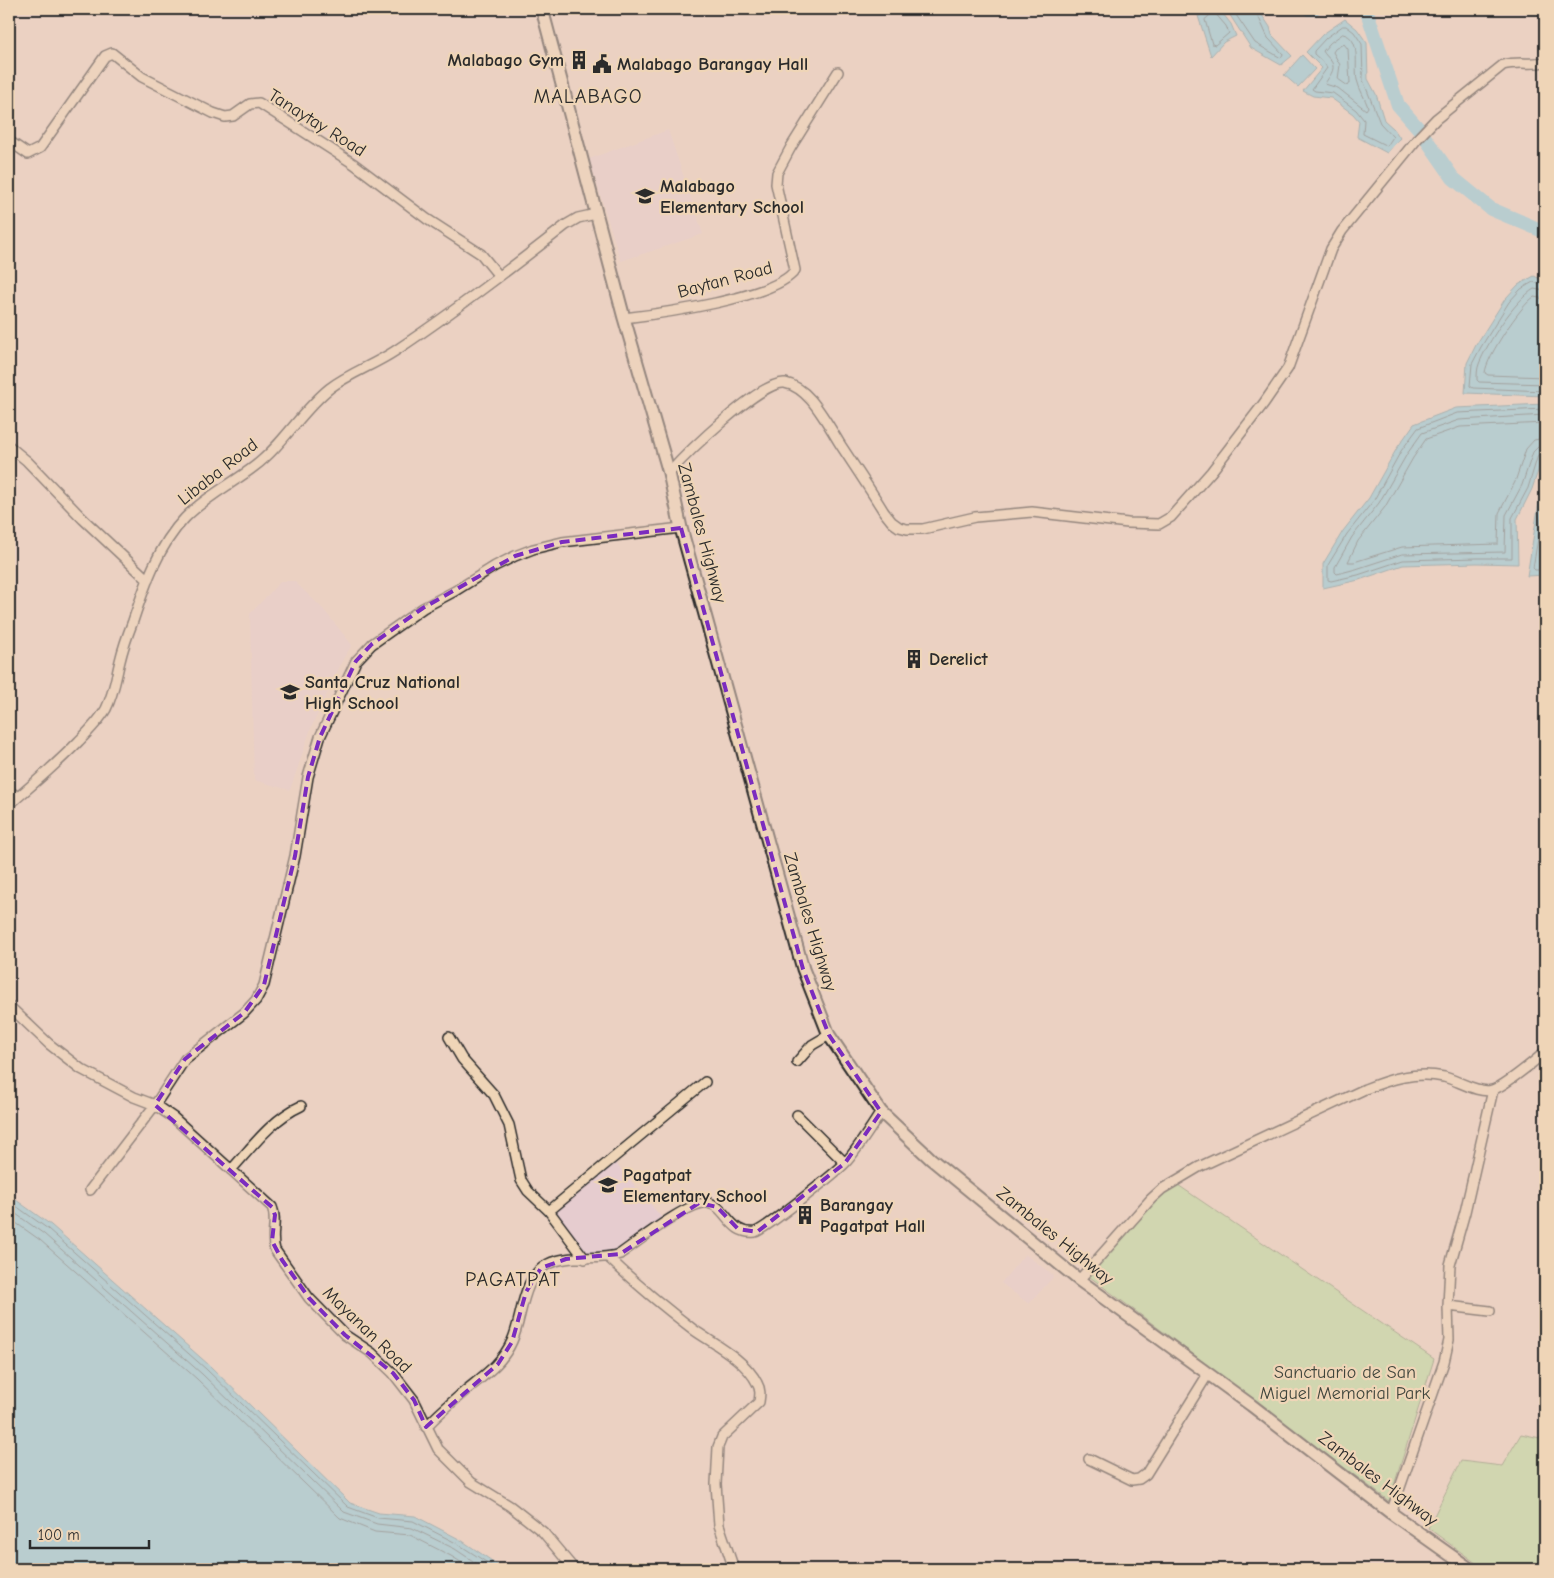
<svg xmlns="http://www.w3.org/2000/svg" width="1554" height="1578" font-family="'Comic Neue',sans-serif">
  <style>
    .built { fill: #e6cccf }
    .green { fill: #b1db99; stroke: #6e8362 }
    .water { fill: #7dc7de; stroke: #5c8996 }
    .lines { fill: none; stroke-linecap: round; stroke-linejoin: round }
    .shore { stroke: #4c6973; stroke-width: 1 }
    .river { stroke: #7dc7de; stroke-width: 14 }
    .minor-casing { stroke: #2b2b2b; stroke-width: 12 }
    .major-casing { stroke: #2b2b2b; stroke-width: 15 }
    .minor { stroke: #efd5b7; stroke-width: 9 }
    .major { stroke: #efd5b7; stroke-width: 11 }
    .marked { fill: none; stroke: #7b2cbf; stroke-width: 4; stroke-dasharray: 10 6; stroke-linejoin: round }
    .labels { text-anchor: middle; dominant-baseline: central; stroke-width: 4.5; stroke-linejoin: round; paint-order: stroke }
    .poi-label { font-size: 18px; font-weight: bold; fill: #2b2b2b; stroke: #efd5b7; text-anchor: start }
    .street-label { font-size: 18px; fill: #2b2b2b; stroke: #efd5b7 }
    .park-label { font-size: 18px; fill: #3f453c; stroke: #efd5b7 }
    .quarter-label { font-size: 20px; letter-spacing: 1px; fill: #2b2b2b; stroke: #efd5b7 }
  </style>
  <rect width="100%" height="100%" fill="#ebd1c2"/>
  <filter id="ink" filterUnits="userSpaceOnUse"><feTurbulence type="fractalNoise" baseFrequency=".02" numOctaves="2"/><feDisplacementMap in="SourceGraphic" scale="10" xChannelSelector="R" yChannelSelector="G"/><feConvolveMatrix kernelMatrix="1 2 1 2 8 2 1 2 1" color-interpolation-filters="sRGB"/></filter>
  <g filter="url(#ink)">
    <path class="built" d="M668,130L703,234L621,261L589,159Z
      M281,581H294L323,609L352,645L344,657L311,728L290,790L254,780L250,614Z
      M612,1159L663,1219L617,1254L595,1255L588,1253L552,1210Z
      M1025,1254L1054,1276L1029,1304L1001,1283Z"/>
    <path class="green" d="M1175,1183L1434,1359L1389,1501L1090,1277C1116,1244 1140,1206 1175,1183Z
      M1521,1434L1545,1439V1569H1484L1428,1528L1461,1461L1502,1466Z"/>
    <path class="water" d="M1212,9H1219L1231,24L1236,36L1224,42L1211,56L1198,16Z
      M1226,9H1258L1270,27L1272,35L1292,56L1281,65L1251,48Z
      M1345,19L1357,29L1367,43L1368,79L1376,94L1384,120L1394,129L1400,138L1387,153L1357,137L1359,121L1353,114L1331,98L1313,96L1303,91L1322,68L1306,52L1323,34Z
      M1302,55L1315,69L1298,87L1284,75Z
      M1534,276L1545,281V396L1465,393L1467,363L1476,345L1505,299L1518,285Z
      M1545,404V450L1532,489L1517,519L1518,564L1477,563L1403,565L1359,580L1323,588V564L1343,531L1369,498L1397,448L1414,424L1456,408Z
      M1545,477V575L1527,576L1540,496Z
      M9,1195L51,1225L209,1365L350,1503L379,1513L415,1516L461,1540L504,1569H9Z"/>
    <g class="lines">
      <path class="shore" d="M1232,9L1255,43L1281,58L1283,54L1268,38L1255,9
        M1214,12L1226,26L1229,33L1215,45L1212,44L1205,20Z
        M1343,26H1346L1354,32L1362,44L1363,80L1380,123L1393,137L1387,146L1363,134L1364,120L1356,110L1333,93L1315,91L1312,89L1327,68L1325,64L1314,54V51L1326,38Z
        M1343,34C1362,38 1354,66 1357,80C1359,89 1365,98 1368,107L1366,110L1338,88L1325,84C1328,77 1337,70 1331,61C1328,57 1325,55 1323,51L1330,43Z
        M1344,44L1348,49L1350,83L1348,86L1338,79L1340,65L1333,52L1335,49Z
        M1545,285L1533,282L1521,289L1509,302L1481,347L1472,364L1470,386L1473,388L1545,391
        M1545,291L1534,289C1515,300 1487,343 1479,364C1477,369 1477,375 1477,380L1479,382L1545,384
        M1545,299L1534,297C1521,305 1486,357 1485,373L1488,375L1545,377
        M1545,409L1457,413L1418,428L1401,451L1374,500L1347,534L1328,565V580L1331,581L1358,575L1403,560L1477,558H1512V518L1528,488L1538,455L1541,452H1545
        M1545,415L1459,420L1422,433L1407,454L1379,503L1352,537L1335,567V572L1337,574L1356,569L1402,554L1505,552L1506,515L1522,485L1533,452L1538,447L1545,445
        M1545,423L1460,427L1426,439L1413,458L1385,507L1358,541L1348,562H1354L1402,547L1498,544L1499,513L1515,482L1526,449L1534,440L1545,438
        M1545,497L1533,568L1535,570H1545
        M9,1201L48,1229L206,1369L348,1507L378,1518L413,1521L458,1544L497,1569
        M9,1209L44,1234L202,1374L344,1512L377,1524L412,1528L455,1549L485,1569
        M9,1218L40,1240L197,1379L340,1518L375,1532L410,1535L451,1556L472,1569"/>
      <path class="river" d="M1309,9H1313
        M1366,9L1398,105L1419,129L1453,178L1491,209L1545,232"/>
      <g class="minor-casing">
        <path id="minor" d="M9,141L28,154L40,148L105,56L112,53L142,77L213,113L225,117L233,116L250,104L259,103L354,164L427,219L481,254L499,276
          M624,318C658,314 777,298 795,270L776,184L777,173L791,147L838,72
          M9,446L27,461L83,519L148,580
          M669,473C686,454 761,380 785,383C795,385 804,392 811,400C822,413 831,429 840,444C855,467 870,489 884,512L892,522L899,527L907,529H923L975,517L1032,512L1128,523L1159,524L1171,517L1211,472L1264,403L1288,368L1331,249L1342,231L1418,138L1436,119L1503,65C1517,61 1531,65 1545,62
          M9,791L18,797
          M9,805C33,784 57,764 79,741C89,731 99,721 106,709C114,693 116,677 120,661C123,648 128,634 133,621C145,585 158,546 185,518C205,497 232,484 255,466C284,444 301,411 330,388C350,373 374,365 395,351C454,312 510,269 566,225L578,218L596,214
          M9,1006L49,1044L81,1069L134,1097L155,1105L174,1118L272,1207C278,1221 270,1235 275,1250L309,1298L345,1335L372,1353L393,1373L414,1400L438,1449L471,1482L510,1506L543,1532L574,1569
          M449,1037L462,1059L494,1095L509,1125L521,1180L528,1191L549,1211L585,1259
          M797,1062L812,1045L829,1035
          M797,1115L845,1163
          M231,1170C252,1147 272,1119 301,1106
          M90,1190L155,1105L185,1059L244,1013L256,1000L264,985L295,856L308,777L320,737L356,661L372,644L423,608L455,591L495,566L515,556L533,549L562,542L681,528
          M549,1211L705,1082
          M609,1258C636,1284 664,1307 694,1330C714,1344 746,1360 757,1383C761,1390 760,1395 759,1402L722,1437L718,1447L716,1484L719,1525L734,1569
          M1079,1280L1151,1199L1162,1189L1199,1167L1365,1089C1391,1079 1415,1071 1444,1077C1457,1080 1479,1094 1492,1090C1503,1087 1535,1061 1545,1052
          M1448,1306L1490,1311
          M426,1427C438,1414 452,1402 465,1391C483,1376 502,1364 512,1341C523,1317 521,1278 548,1264C570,1253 597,1262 620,1254C636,1243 690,1200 708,1203C727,1206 729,1235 755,1232C764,1230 837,1172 846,1162C859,1147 870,1129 881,1112
          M1089,1459L1132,1480L1139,1479L1146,1474L1208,1374
          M1391,1513L1444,1362L1449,1340L1448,1306L1450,1265L1465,1212L1493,1090"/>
      </g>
      <g class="major-casing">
        <path id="major" d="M542,9L624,318L669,473L681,528L803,969L829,1035L881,1112L931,1159L1079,1280L1251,1405L1391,1513L1470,1569"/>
      </g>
      <use href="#minor" class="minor"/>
      <use href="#major" class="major"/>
    </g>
  </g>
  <path d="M0 0H1554V1578H0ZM681,528L803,969L829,1035L881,1112L845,1163L757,1232L738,1229L717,1207L699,1203L620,1254L566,1259L541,1268L526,1292L512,1342L498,1364L426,1427L414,1400L393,1373L345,1335L309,1298L282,1260L272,1241L275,1215L272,1207L155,1105L185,1059L244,1013L264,985L295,856L308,777L320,737L356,661L372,644L423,608L515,556L562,542Z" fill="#ebd1c2" fill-opacity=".55" fill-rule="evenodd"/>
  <path class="marked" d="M681,528L803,969L829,1035L881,1112L845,1163L757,1232L738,1229L717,1207L699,1203L620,1254L566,1259L541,1268L526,1292L512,1342L498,1364L426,1427L414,1400L393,1373L345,1335L309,1298L282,1260L272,1241L275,1215L272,1207L155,1105L185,1059L244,1013L264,985L295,856L308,777L320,737L356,661L372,644L423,608L515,556L562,542Z"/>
  <defs>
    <g id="building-bare" transform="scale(1.5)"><path d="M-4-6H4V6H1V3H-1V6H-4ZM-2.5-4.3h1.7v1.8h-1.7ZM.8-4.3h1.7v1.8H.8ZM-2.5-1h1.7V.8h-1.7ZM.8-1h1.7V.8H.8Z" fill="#2b2b2b" stroke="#efd5b7" stroke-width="2.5" paint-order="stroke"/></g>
    <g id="civic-bare" transform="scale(1.5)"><path d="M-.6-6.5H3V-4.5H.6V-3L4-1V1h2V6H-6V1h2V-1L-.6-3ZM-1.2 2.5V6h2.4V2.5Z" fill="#2b2b2b" stroke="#efd5b7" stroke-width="2.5" paint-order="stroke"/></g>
    <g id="school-bare" transform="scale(1.5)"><path d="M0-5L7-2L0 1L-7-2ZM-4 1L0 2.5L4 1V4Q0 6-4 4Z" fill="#2b2b2b" stroke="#efd5b7" stroke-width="2.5" paint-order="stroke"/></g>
  </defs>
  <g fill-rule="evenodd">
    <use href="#building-bare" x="579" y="60"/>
    <use href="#civic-bare" x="602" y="64"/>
    <use href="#school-bare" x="645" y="196"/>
    <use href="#building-bare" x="914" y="659"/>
    <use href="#school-bare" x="290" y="692"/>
    <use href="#school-bare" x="608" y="1185"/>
    <use href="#building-bare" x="805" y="1215"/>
  </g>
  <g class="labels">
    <g class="poi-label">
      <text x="564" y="60" text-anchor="end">Malabago Gym</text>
      <text x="617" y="64">Malabago Barangay Hall</text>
      <text x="660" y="186">Malabago<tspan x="660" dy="21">Elementary School</tspan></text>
      <text x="929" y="659">Derelict</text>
      <text x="305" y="682">Santa Cruz National<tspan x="305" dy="21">High School</tspan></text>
      <text x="623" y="1175">Pagatpat<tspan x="623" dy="21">Elementary School</tspan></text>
      <text x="820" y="1205">Barangay<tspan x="820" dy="21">Pagatpat Hall</tspan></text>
    </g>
    <g class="street-label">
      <text transform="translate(317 123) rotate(32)">Tanaytay Road</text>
      <text transform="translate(725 280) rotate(-15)">Baytan Road</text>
      <text transform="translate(218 472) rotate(-38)">Libaba Road</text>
      <text transform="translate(702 533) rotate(75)">Zambales Highway</text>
      <text transform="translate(810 922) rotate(73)">Zambales Highway</text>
      <text transform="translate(1055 1236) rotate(39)">Zambales Highway</text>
      <text transform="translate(367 1330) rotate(44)">Mayanan Road</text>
      <text transform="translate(1378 1479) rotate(37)">Zambales Highway</text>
    </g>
    <g class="park-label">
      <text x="1345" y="1372">Sanctuario de San<tspan x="1345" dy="21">Miguel Memorial Park</tspan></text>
    </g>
    <g class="quarter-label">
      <text x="588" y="96">MALABAGO</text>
      <text x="513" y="1279">PAGATPAT</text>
    </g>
  </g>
  <rect width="1554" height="1578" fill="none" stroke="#efd5b7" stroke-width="30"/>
  <rect x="15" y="15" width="1524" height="1548" fill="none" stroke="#2b2b2b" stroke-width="2" filter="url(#ink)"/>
  <path d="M30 1540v8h119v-8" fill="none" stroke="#2b2b2b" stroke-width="2.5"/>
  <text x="38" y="1540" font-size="15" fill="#2b2b2b" stroke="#efd5b7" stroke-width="4" paint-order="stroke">100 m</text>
</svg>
